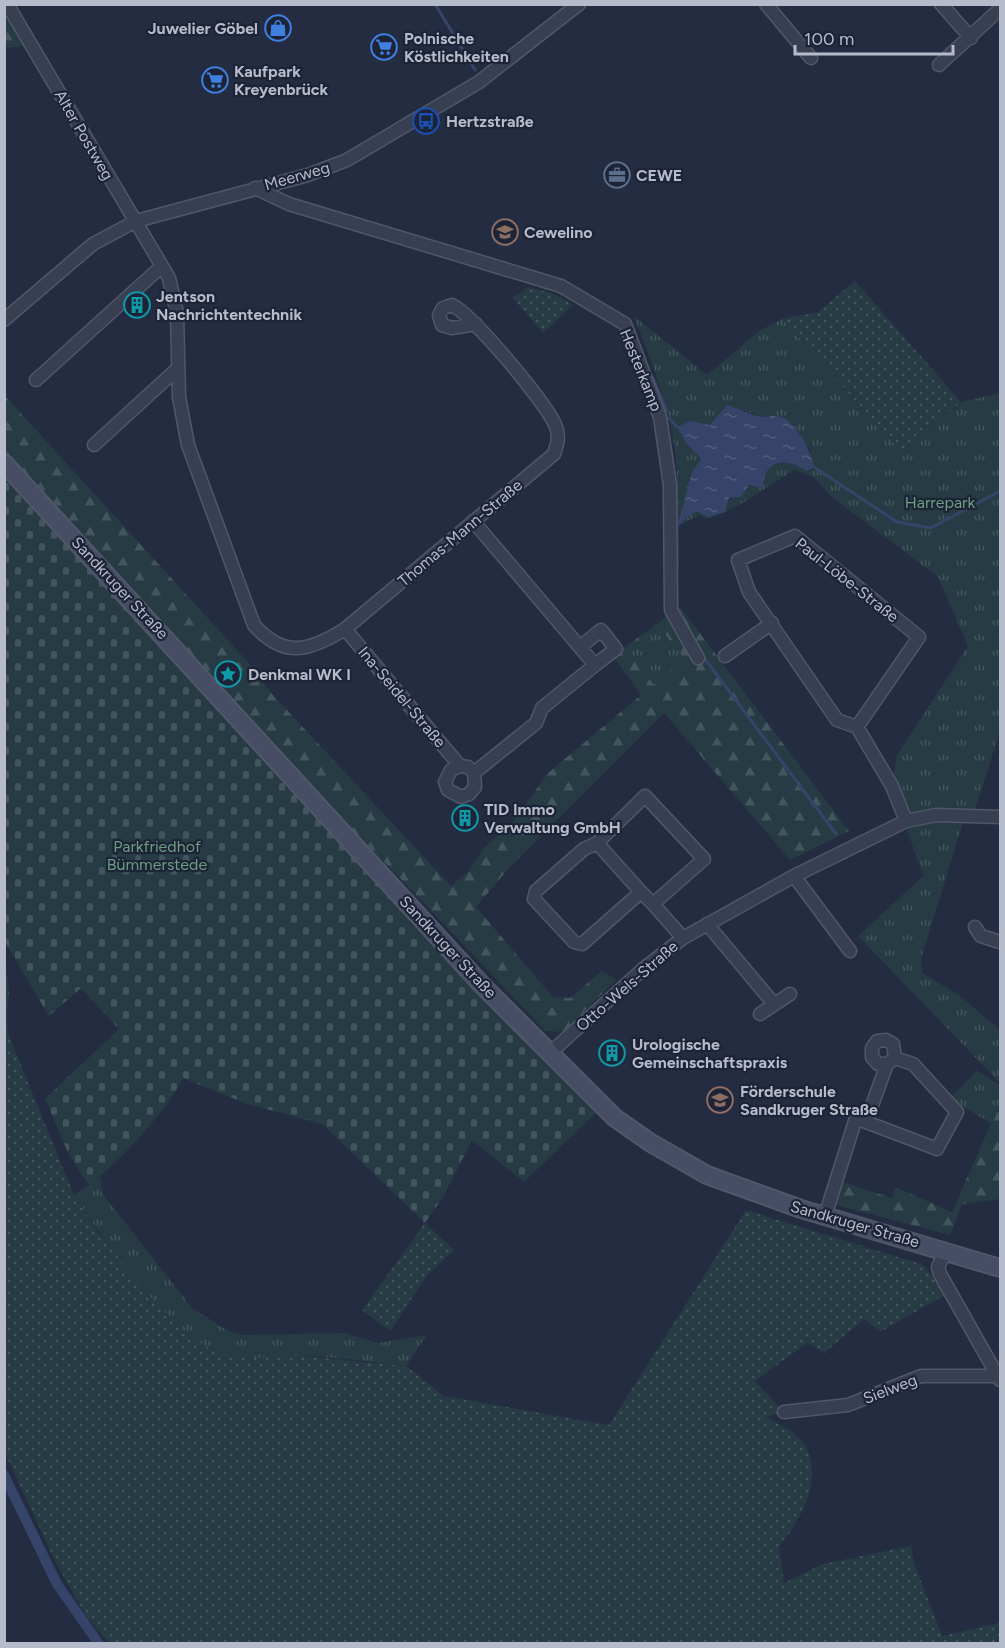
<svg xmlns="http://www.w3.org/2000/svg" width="1005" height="1648" font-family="Figtree,sans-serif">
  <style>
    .grass { fill: url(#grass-dots) }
    .forest { fill: url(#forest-firs) }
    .cemetery { fill: url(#cemetery-stones) }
    .park { fill: url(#park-tufts); fill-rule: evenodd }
    .water { fill: url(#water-ripples) }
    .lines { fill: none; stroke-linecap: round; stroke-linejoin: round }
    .stream { stroke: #37446a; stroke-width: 3 }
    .canal { stroke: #37446a; stroke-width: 10 }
    .street-casing { stroke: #515769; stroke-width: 15 }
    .secondary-casing { stroke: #515769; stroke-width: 20 }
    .street { stroke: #393f52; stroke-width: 12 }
    .secondary { stroke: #474d65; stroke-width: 16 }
    .labels { text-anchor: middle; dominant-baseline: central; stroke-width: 4.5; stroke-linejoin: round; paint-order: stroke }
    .poi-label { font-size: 16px; font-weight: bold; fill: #b6bbcc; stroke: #1e2437; text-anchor: start }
    .street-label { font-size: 16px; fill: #b6bbcc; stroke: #1e2437 }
    .park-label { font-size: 16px; fill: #6b9e7f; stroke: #1e2437 }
  </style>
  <defs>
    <pattern id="grass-dots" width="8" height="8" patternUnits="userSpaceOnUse" patternTransform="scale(1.5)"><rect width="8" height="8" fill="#263b43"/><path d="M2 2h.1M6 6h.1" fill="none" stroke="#43555d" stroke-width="1.8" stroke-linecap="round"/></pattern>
    <pattern id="forest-firs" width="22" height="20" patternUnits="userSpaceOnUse" patternTransform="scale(1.5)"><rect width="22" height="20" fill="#263b43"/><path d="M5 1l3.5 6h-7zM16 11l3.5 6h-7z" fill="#43555d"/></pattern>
    <pattern id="cemetery-stones" width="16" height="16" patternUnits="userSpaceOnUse" patternTransform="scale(1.5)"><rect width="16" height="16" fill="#263b43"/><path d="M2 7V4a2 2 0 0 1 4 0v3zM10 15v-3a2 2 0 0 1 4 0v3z" fill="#43555d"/></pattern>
    <pattern id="park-tufts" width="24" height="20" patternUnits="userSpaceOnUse" patternTransform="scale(1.5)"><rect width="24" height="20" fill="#263b43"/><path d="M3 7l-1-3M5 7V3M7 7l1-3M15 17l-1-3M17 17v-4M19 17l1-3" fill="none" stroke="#43555d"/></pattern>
    <pattern id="water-ripples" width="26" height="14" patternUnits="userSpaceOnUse" patternTransform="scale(1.5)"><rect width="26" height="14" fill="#37446a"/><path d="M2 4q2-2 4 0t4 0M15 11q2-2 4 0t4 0" fill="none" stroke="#525d7e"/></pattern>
  </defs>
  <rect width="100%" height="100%" fill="#242c42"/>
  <path class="grass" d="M855,281L961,402L902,453L782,319L818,312Z
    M528,287L554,294L573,305L543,333L513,298Z
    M4,967C15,992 3,1009 9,1036L74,1195L97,1231L168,1316L233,1357L301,1356L406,1366L444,1396L609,1425L746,1210L924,1265L945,1295L880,1332L864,1319L824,1353L807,1343L755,1381L784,1412L766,1417C774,1422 783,1426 791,1431C832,1460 805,1517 779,1546L784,1583L823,1564L911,1546L914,1563L942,1636L1000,1623V1643H109L87,1618L55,1561L5,1453Z
    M425,1223L454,1250L426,1277L390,1331L362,1310Z"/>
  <path class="forest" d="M5,5L32,45L5,48Z
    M5,396L247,661L272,694L451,886L469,871L484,848L513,822L548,773L641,695L613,656L680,607L849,831L790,860L664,713L509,868L476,907L553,997L570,998L602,971L616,980L563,1032L545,1031L399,877L232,710L5,463Z
    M1000,1103V1199L962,1204L950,1235L836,1205L843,1182L892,1198L895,1187L952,1212Z"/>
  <path class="cemetery" d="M4,463L602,1107L524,1182L472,1140L443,1197L425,1223L322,1124L247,1104L183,1078C167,1111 118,1163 89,1185L69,1155L45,1099L119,1029L81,988L49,1016L5,942Z"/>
  <path class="park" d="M634,316L707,375L759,331L782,319L902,453L961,402L1000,393V731L973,816H965L921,959L922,973L959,995L1000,1030V1083L858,936L923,876L892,786L897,755L968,646L938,577L834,499L813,477L795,470C765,486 741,509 707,519L699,515L675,528C676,511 677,494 677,477C676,421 653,367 634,316ZM744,410L761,417L779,416L794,425L802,442L811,450L807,471C795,463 776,456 766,473C764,477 764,484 762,488L749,485L708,517L696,511L677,525L692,472L701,459L687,444L691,421L710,425Z
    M660,628L684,658L654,685L628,652Z
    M977,1071L1000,1085V1103L993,1124L958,1104L951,1097Z
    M101,1176L102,1193L192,1308L228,1331L242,1335L345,1333L378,1343L427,1335L406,1366C372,1362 337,1357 302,1356C280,1355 256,1360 234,1357C181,1351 102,1238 74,1195Z"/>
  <path class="water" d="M727,405C738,408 752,416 763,417C768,417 773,415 777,416C795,418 811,451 814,467L807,471C795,463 775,456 766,473C764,477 764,484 762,488L749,485L741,497L729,498L725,512L708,517L696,511L677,526L692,472L701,459L687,444L677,427L691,421L710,425Z"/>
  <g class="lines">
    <path class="stream" d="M435,4L475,70
      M653,378L667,411
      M669,418L677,427
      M814,467L897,522L931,528L1000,491
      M677,568V526
      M705,659L836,834"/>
    <path class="canal" d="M4,1475L57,1584L99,1644"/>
    <g class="street-casing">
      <path id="street" d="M7,4L169,278L177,313L179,397L188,445L254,625C284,659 310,651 345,629L554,454C557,444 560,437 556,427C549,406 472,314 452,305L443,308L439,315L442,325L452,328L476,324
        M766,4L811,58
        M941,4L971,38
        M939,65L1000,9
        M255,188L289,204L561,286L625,324L660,417L670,485L671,610L698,658
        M4,320L93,244L136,221L308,175L347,160L479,82L579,4
        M36,380L162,266
        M94,445L177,369
        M473,521L595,665L616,649L601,630L580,647
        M345,629L460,766L468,767L474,773L475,787L469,794L461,797L448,790L445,782L451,770L460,766
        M725,656L772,623
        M857,727L837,720L749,592L738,560L795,536L919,637L857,727L892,786L906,821
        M474,773L536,723L542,708L595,665
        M597,843L641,892
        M794,876L850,951
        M653,904L641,892L582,944L574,942L534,899L536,891L584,849L597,843L645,796L704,859L653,904L683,938
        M707,924L774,1004
        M975,927L981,936L1000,942
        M760,1014L790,994
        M550,1053L642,970L683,938L794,876L906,821L936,815L1000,817
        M887,1064H878L872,1057V1048L877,1041L886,1040L893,1044L895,1058
        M825,1216L856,1118L866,1122L887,1064L895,1058L913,1064L957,1112L937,1149L866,1122
        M946,1251L938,1267L940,1274L1000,1380
        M784,1412L848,1405L921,1376H998"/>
    </g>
    <g class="secondary-casing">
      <path id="secondary" d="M4,463L482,985L615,1118L651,1143L707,1175L801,1209L1000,1268"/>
    </g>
    <use href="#street" class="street"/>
    <use href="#secondary" class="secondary"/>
  </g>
  <defs>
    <g id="shop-ring" transform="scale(1.35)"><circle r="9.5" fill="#1e2437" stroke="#3f7fe0" stroke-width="1.5"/><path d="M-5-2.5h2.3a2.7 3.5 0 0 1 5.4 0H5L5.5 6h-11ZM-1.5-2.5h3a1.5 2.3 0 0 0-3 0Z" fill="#3f7fe0"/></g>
    <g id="supermarket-ring" transform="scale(1.35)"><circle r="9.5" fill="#1e2437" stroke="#3f7fe0" stroke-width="1.5"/><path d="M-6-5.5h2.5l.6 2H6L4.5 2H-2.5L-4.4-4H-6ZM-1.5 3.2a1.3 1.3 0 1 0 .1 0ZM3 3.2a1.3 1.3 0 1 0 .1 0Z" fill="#3f7fe0"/></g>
    <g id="bus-ring" transform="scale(1.35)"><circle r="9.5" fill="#1e2437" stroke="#1a4fb4" stroke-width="1.5"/><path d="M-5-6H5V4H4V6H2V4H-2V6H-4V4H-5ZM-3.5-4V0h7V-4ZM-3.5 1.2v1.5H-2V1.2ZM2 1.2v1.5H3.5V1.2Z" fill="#1a4fb4"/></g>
    <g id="office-ring" transform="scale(1.35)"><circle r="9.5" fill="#1e2437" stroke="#5c6f8a" stroke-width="1.5"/><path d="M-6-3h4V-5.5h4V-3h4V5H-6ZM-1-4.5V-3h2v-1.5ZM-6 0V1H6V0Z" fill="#5c6f8a"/></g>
    <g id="school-ring" transform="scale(1.35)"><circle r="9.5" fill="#1e2437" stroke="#8d6e63" stroke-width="1.5"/><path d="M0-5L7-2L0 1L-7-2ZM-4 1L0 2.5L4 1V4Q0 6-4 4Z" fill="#8d6e63"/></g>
    <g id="building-ring" transform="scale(1.35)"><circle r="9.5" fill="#1e2437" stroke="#0f9aa8" stroke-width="1.5"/><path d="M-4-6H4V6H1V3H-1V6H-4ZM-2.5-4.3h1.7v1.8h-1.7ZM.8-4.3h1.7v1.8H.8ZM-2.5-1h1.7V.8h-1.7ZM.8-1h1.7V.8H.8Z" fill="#0f9aa8"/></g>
    <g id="sight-ring" transform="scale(1.35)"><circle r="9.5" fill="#1e2437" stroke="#0f9aa8" stroke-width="1.5"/><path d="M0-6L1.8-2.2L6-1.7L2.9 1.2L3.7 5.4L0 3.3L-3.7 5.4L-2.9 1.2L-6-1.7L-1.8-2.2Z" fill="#0f9aa8"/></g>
  </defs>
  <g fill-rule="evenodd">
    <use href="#shop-ring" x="278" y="28"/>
    <use href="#supermarket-ring" x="384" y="47"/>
    <use href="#supermarket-ring" x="215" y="80"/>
    <use href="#bus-ring" x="426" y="121"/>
    <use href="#office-ring" x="617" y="175"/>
    <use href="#school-ring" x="505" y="232"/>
    <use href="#building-ring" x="137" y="305"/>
    <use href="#sight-ring" x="228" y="674"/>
    <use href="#building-ring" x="465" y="818"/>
    <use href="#building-ring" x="612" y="1053"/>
    <use href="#school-ring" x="720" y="1100"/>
  </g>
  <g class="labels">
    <g class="poi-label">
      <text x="258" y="28" text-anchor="end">Juwelier Göbel</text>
      <text x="404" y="38">Polnische<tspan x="404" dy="18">Köstlichkeiten</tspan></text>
      <text x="234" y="71">Kaufpark<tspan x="234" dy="18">Kreyenbrück</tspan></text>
      <text x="446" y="121">Hertzstraße</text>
      <text x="636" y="175">CEWE</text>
      <text x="524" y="232">Cewelino</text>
      <text x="156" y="296">Jentson<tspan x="156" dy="18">Nachrichtentechnik</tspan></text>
      <text x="248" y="674">Denkmal WK I</text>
      <text x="484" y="809">TID Immo<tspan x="484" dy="18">Verwaltung GmbH</tspan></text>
      <text x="632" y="1044">Urologische<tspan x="632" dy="18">Gemeinschaftspraxis</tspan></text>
      <text x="740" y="1091">Förderschule<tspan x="740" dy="18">Sandkruger Straße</tspan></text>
    </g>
    <g class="street-label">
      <text transform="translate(84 135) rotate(60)">Alter Postweg</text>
      <text transform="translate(297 176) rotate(-16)">Meerweg</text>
      <text transform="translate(641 370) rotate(68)">Hesterkamp</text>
      <text transform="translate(460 533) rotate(-40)">Thomas-Mann-Straße</text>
      <text transform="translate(847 580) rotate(38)">Paul-Löbe-Straße</text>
      <text transform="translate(120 588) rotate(47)">Sandkruger Straße</text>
      <text transform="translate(402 697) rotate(50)">Ina-Seidel-Straße</text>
      <text transform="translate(448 947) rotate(47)">Sandkruger Straße</text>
      <text transform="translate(627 986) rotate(-41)">Otto-Wels-Straße</text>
      <text transform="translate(855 1224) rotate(16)">Sandkruger Straße</text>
      <text transform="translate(890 1389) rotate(-21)">Sielweg</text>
    </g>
    <g class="park-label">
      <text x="940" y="502">Harrepark</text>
      <text x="157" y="846">Parkfriedhof<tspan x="157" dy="18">Bümmerstede</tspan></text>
    </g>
  </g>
  <rect width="1005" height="1648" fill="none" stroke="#b6bbcc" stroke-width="12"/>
  <path d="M795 45v9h158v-9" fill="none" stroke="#b6bbcc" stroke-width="3"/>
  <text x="804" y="45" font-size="18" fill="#b6bbcc" stroke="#1e2437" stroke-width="4.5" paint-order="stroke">100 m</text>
</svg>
